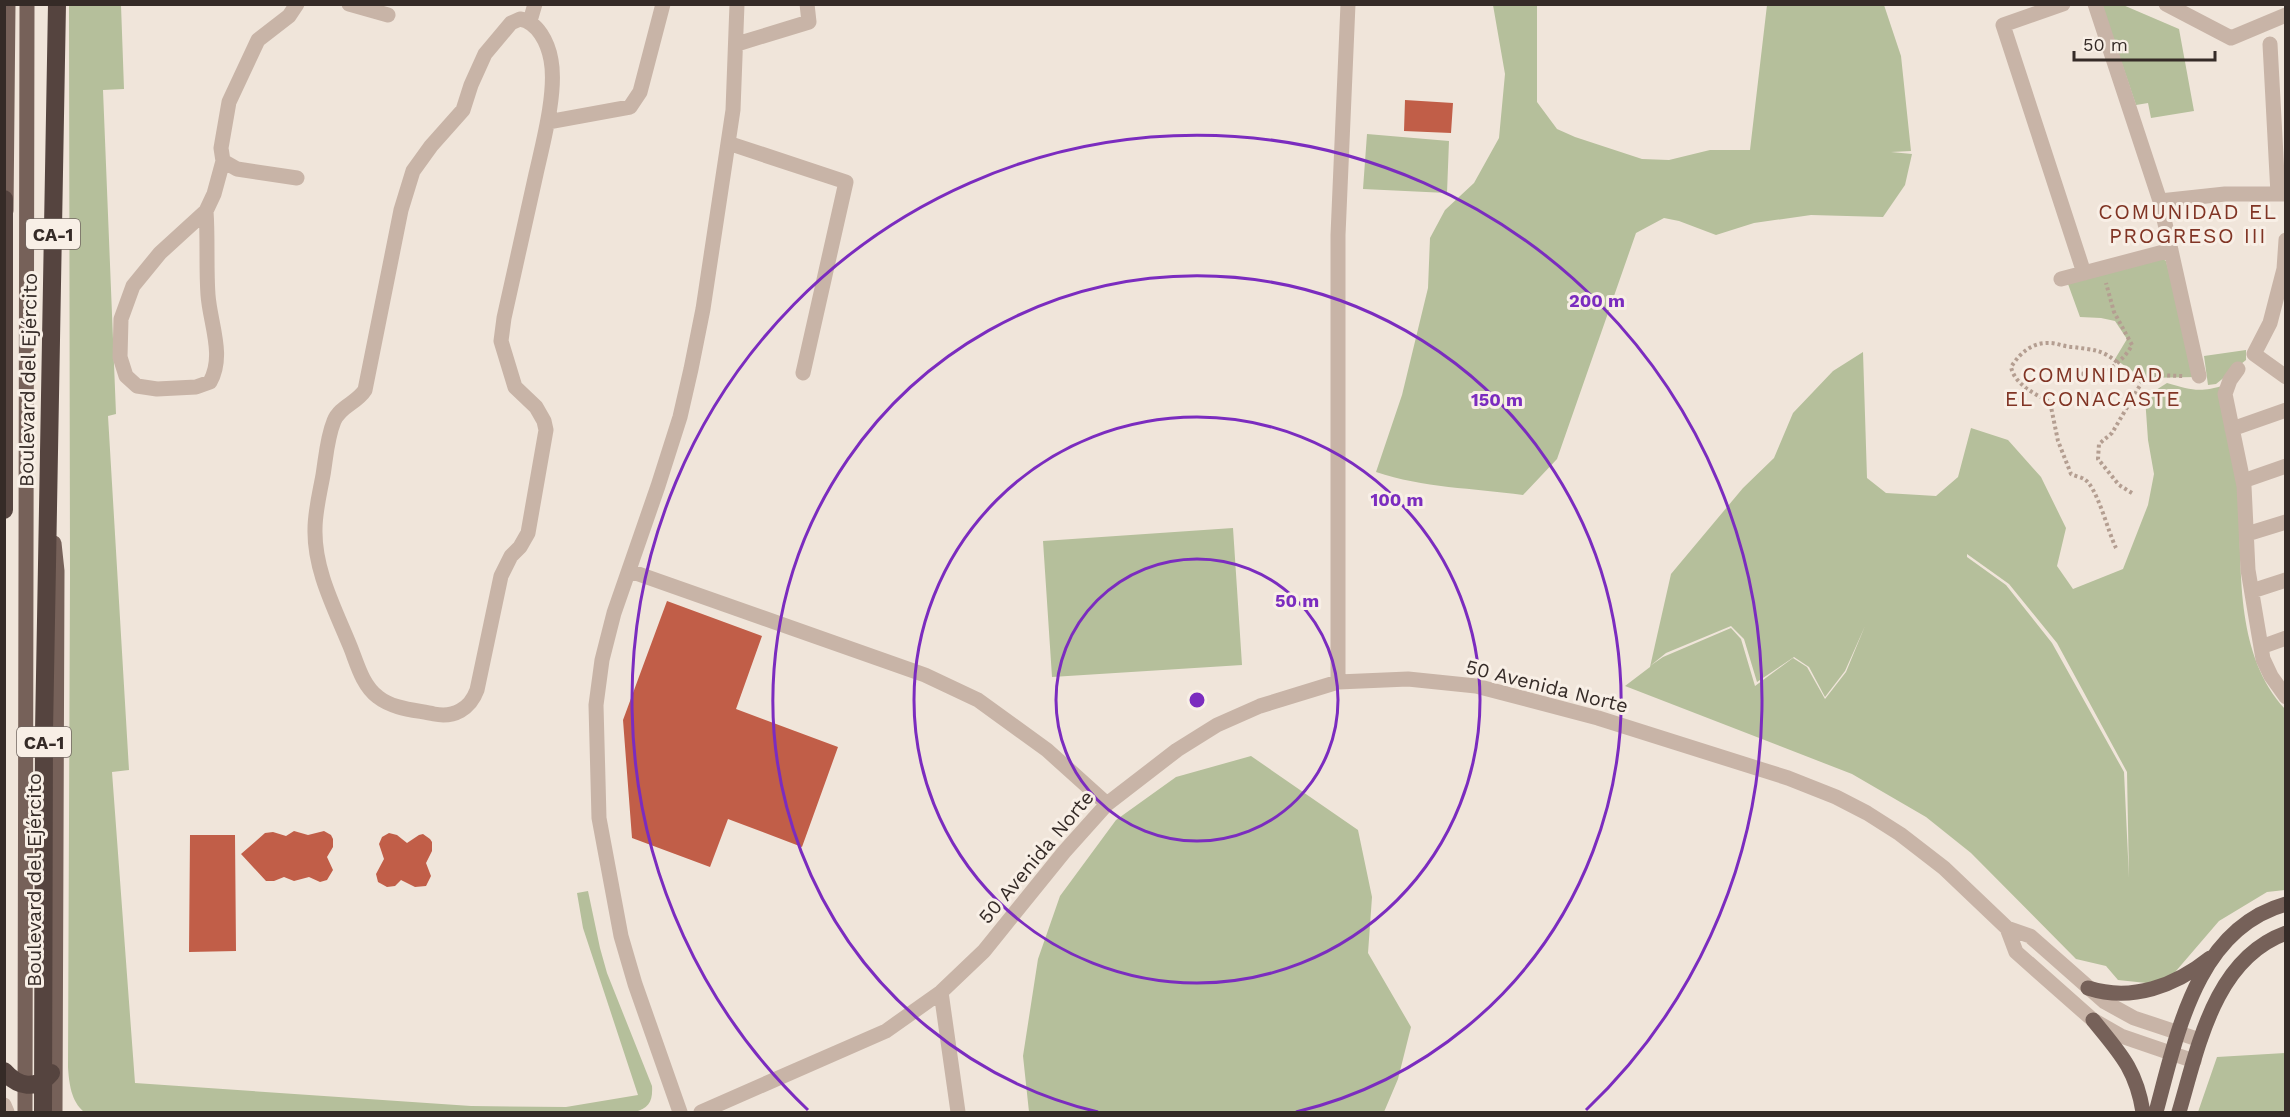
<svg xmlns="http://www.w3.org/2000/svg" width="2290" height="1117" font-family="'Work Sans',sans-serif">
  <style>
    .green { fill: #b5bf9b; fill-rule: evenodd }
    .building { fill: #c15e48 }
    .lines { fill: none; stroke-linecap: round; stroke-linejoin: round }
    .path { stroke: #b49e91; stroke-width: 4; stroke-dasharray: 3 3; stroke-linecap: butt }
    .minor { stroke: #c8b4a7; stroke-width: 15 }
    .major { stroke: #766159; stroke-width: 15 }
    .highway { stroke: #55443f; stroke-width: 18 }
    .ring { fill: none; stroke: #7b2cbf; stroke-width: 3 }
    .labels { text-anchor: middle; dominant-baseline: central; stroke-width: 6; stroke-linejoin: round; paint-order: stroke }
    .shield { fill: #f8efe6; stroke: #706660; stroke-width: 1.5 }
    .shield-label { font-size: 18px; font-weight: bold; fill: #352b27 }
    .street-label { font-size: 20px; fill: #352b27; stroke: #f8efe6 }
    .neighbourhood-label { font-size: 21px; letter-spacing: 1.5px; fill: #803424; stroke: #f8efe6 }
    .centre { fill: #7b2cbf; stroke: #f8efe6; stroke-width: 3 }
    .ring-label { font-size: 18px; text-anchor: middle; font-weight: bold; fill: #7b2cbf; stroke: #f8efe6; stroke-width: 6; stroke-linejoin: round; paint-order: stroke }
  </style>
  <rect width="100%" height="100%" fill="#f0e5da"/>
  <path class="green" d="M69,5H121L124,89L103,90L116,414L108,416L129,770L112,772L135,1083L471,1106L566,1107L638,1095L583,928L577,893L588,891L600,948L607,973L652,1086C653,1101 649,1109 634,1112H84C71,1101 69,1083 68,1067L70,578Z
    M1493,5H1537V102L1557,129L1575,137L1642,159L1669,160L1710,150H1750L1767,5H1884L1901,56L1911,151L1891,152L1912,154L1905,185L1883,217L1811,215L1754,223L1716,235L1679,221L1664,218L1636,233L1557,459L1523,495C1473,488 1423,488 1376,472L1402,395L1428,288L1430,238L1445,210L1474,183L1499,138L1505,74Z
    M2102,5H2123L2179,29L2194,111L2151,118L2148,103L2136,105Z
    M1367,134L1449,141L1447,193L1363,189Z
    M2163,259L2166,261L2197,377L2142,378L2115,359L2127,339L2115,321L2101,318L2080,317L2068,284Z
    M2246,350V360L2216,384L2208,385L2204,356Z
    M1863,352L1867,478L1886,493L1936,496L1958,477L1971,428L2008,440L2041,477L2066,528L2057,566L2073,589L2123,569L2148,505L2154,474L2148,440L2145,397L2167,383C2192,390 2199,393 2225,385C2229,418 2236,452 2238,485C2243,559 2231,650 2285,709V890L2267,892L2219,921L2170,978L2156,984L2118,980L2106,966L2076,959L1971,853L1926,817L1852,774L1625,686L1650,667L1671,574L1743,488L1774,458L1793,413L1833,371ZM1967,554L2009,584L2057,643L2127,772L2129,878L2124,772L2052,643L2006,585L1967,557ZM1731,626L1744,639L1757,682L1794,657L1809,667L1825,697L1845,671L1865,626L1846,672L1825,699L1807,667L1793,658L1755,686L1741,639L1731,628L1663,657L1650,666L1666,653Z
    M1233,528L1242,665L1052,677L1043,541Z
    M1251,756L1358,830L1372,897L1368,953L1411,1027L1398,1079L1384,1112H1029L1023,1056L1038,959L1060,896L1116,820L1176,777Z
    M2285,1053V1112H2198L2217,1057Z"/>
  <path class="building" d="M1405,100L1453,103L1451,133L1404,131Z
    M667,601L762,636L736,709L838,747L802,847L728,819L710,867L632,838L623,720Z
    M294,831L308,835L324,831L331,835L333,839V847L327,857L333,870L327,880L320,882L309,877L294,881L284,877L274,881H266L241,854L265,833L273,832L286,836Z
    M389,833L397,835L407,843L419,835L423,834L430,839L432,842V851L426,863L431,876L426,886L415,887L401,880L395,886L387,887L378,882L376,874L384,859L379,844L382,837Z
    M190,835H235L236,951L189,952Z"/>
  <g class="lines">
    <path class="path" d="M2081,373L2092,379C2107,373 2125,359 2132,345L2114,312L2106,283
      M2132,493L2119,485L2098,459L2099,444L2112,433L2142,382L2149,375L2183,376
      M2116,548C2108,532 2097,486 2084,479C2081,477 2075,476 2071,474L2058,441L2050,402C2035,394 2015,385 2011,367C2020,353 2032,342 2050,343C2057,343 2065,347 2073,347C2093,350 2101,349 2117,362"/>
    <path class="minor" d="M297,4L289,16L258,40L229,102L221,148L223,161L237,169L297,178
      M349,4L388,15
      M2063,4L2003,25L2084,273
      M2095,4L2160,201L2199,376
      M2166,4L2231,38L2286,15
      M520,19C538,22 548,43 551,60C557,91 543,143 536,174C525,222 515,270 504,318L501,341L515,387L536,407L544,421L546,430L528,533L520,547L511,556L501,576L477,690C470,709 454,718 434,714C416,710 393,709 378,697C362,685 357,663 350,646C335,609 314,570 315,529C315,511 320,492 323,475C326,457 327,438 334,421C340,406 357,403 365,390L401,210L413,171L431,146L463,110L471,85L485,54L511,23Z
      M530,21L535,4
      M737,44L809,22L807,4
      M2270,44L2278,194
      M548,122L630,107L640,92L663,4
      M728,143L846,182L803,373
      M2160,201L2225,194H2286
      M206,211C208,239 206,267 208,295C210,323 225,356 210,382L196,387L157,389L137,386L126,376L120,357L121,319L133,286L160,253L206,211L214,194L223,161
      M2286,240L2284,269L2270,323L2254,354L2286,377
      M2061,279L2171,250
      M2238,369L2230,380L2225,394L2244,486L2248,570L2263,659L2271,676L2286,697
      M2232,429L2286,410
      M2243,481L2286,466
      M2247,534L2286,522
      M630,571L925,675L978,700L1047,750L1107,804
      M2252,591L2286,580
      M2261,647L2286,638
      M1338,682V235L1348,4
      M2007,928L2016,952L2093,1020L2121,1036L2194,1061
      M941,992L958,1112
      M4,1105L7,1112
      M680,1112L635,984L621,936L599,818L596,705L602,660L614,613L658,486L680,417L691,369L703,309L733,110L737,4
      M701,1112L886,1031L941,992L984,951L1064,852L1107,804L1177,750L1217,725L1260,706L1338,682L1408,679L1476,686L1598,718L1788,778L1836,797L1867,813L1900,834L1944,868L2007,928L2030,936L2105,1002L2134,1018L2200,1040"/>
    <path class="major" d="M6,211L8,4
      M54,543L57,571L55,1112
      M2088,988C2132,1002 2175,986 2210,958
      M2093,1020C2120,1053 2136,1069 2143,1112
      M25,1112L27,4
      M2156,1112C2177,1035 2196,929 2286,904
      M2179,1112C2198,1048 2214,959 2286,933"/>
    <path class="highway" d="M4,199V510
      M4,1071C18,1087 36,1091 51,1073
      M43,1112L44,732L57,4"/>
  </g>
  <g class="ring">
    <circle cx="1197" cy="700" r="141"/>
    <circle cx="1197" cy="700" r="283"/>
    <path d="M1098 1112A424 424 0 1 1 1296 1112"/>
    <path d="M808 1110A565 565 0 1 1 1586 1110"/>
  </g>
  <g class="labels">
    <g class="shield">
      <rect x="26" y="219" width="54" height="30" rx="4.5"/>
      <rect x="17" y="727" width="54" height="30" rx="4.5"/>
    </g>
    <g class="shield-label">
      <text x="53" y="234">CA-1</text>
      <text x="44" y="742">CA-1</text>
    </g>
    <g class="street-label">
      <text transform="translate(28 380) rotate(-89)">Boulevard del Ejército</text>
      <text transform="translate(1547 686) rotate(14)">50 Avenida Norte</text>
      <text transform="translate(1036 857) rotate(-50)">50 Avenida Norte</text>
      <text transform="translate(34 880) rotate(-90)">Boulevard del Ejército</text>
    </g>
    <g class="neighbourhood-label">
      <text x="2188" y="211">COMUNIDAD EL<tspan x="2188" dy="24">PROGRESO III</tspan></text>
      <text x="2093" y="374">COMUNIDAD<tspan x="2093" dy="24">EL CONACASTE</tspan></text>
    </g>
  </g>
  <circle cx="1197" cy="700" r="9" class="centre"/>
  <g class="ring-label">
    <text x="1597" y="307">200 m</text>
    <text x="1497" y="406">150 m</text>
    <text x="1397" y="506">100 m</text>
    <text x="1297" y="607">50 m</text>
  </g>
  <rect width="2290" height="1117" fill="none" stroke="#352b27" stroke-width="12"/>
  <path d="M2074 51v9h141v-9" fill="none" stroke="#352b27" stroke-width="3"/>
  <text x="2083" y="51" font-size="18" fill="#352b27" stroke="#f8efe6" stroke-width="4.5" paint-order="stroke">50 m</text>
</svg>
